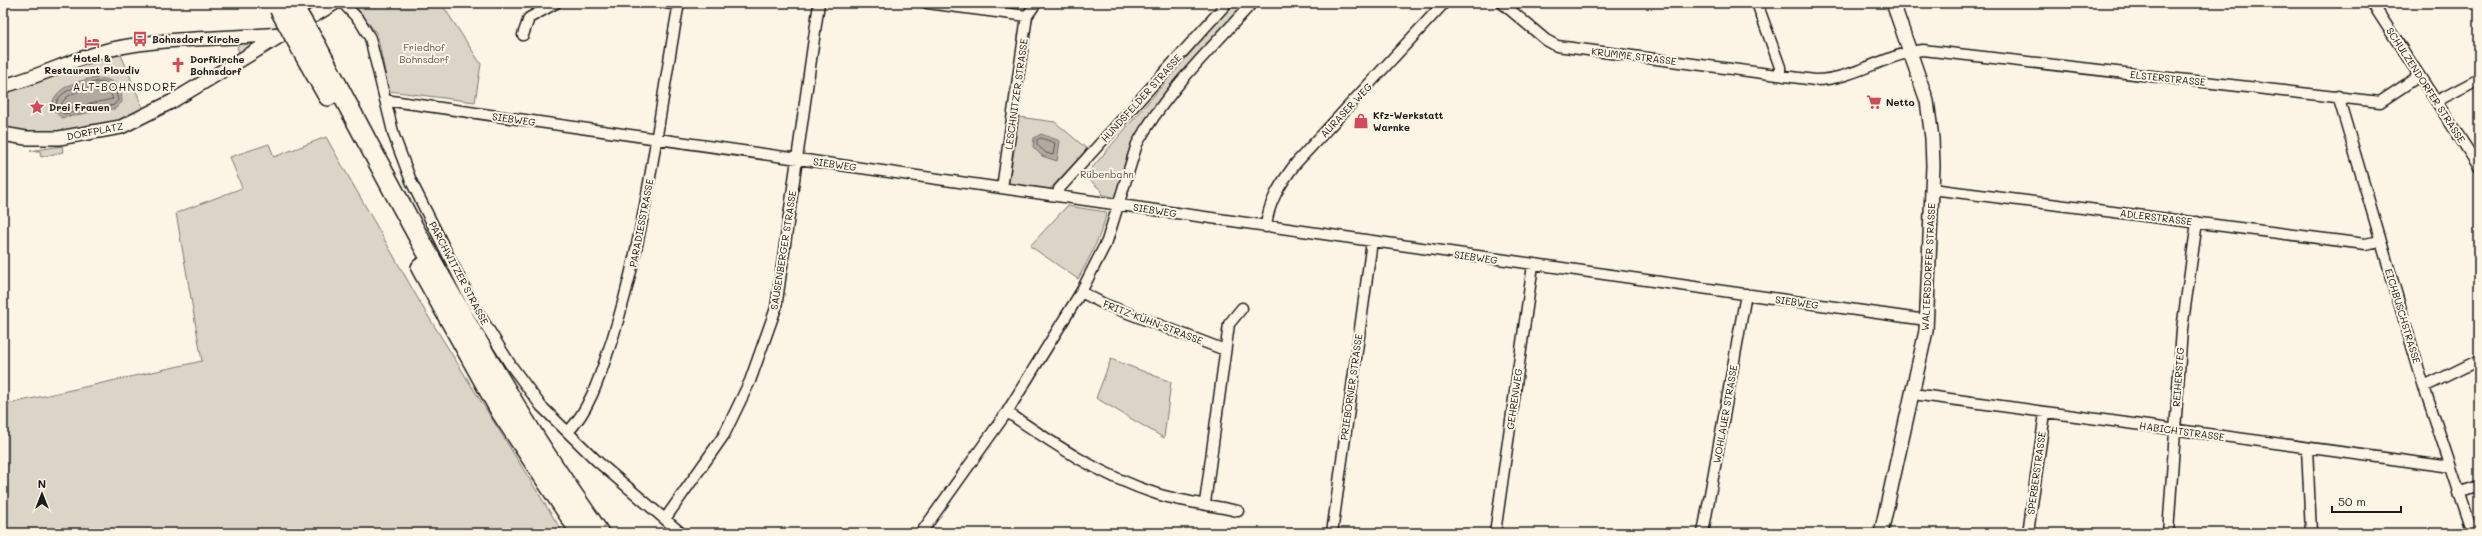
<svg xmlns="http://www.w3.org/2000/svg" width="2482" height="536" font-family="Mali,sans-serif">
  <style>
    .green { fill: #dbd5c8; stroke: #7c7872 }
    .water { fill: #b0aba1; stroke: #75726c }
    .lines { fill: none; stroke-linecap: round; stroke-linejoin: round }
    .shore { stroke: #575551; stroke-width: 1 }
    .minor-casing { stroke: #1c1c1c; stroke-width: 13 }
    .tertiary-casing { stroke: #1c1c1c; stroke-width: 16 }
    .motorway-casing { stroke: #1c1c1c; stroke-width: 22 }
    .minor { stroke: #fcf5e5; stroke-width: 10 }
    .tertiary { stroke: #fcf5e5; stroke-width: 13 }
    .motorway { stroke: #fcf5e5; stroke-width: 19 }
    .motorway-bridge-casing { stroke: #1c1c1c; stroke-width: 22; stroke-linecap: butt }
    .motorway-bridge { stroke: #fcf5e5; stroke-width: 19 }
    .labels { text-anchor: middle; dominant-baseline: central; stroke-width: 4; stroke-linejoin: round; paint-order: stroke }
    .poi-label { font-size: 10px; font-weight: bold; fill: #1c1c1c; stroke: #fcf5e5; text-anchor: start }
    .park-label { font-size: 10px; fill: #555450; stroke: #fcf5e5 }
    .street-label { font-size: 10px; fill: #1c1c1c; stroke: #fcf5e5 }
    .neighbourhood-label { font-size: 11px; letter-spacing: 1px; fill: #1c1c1c; stroke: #fcf5e5 }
  </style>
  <rect width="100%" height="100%" fill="#fcf5e5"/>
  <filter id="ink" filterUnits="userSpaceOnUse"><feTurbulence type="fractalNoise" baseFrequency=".025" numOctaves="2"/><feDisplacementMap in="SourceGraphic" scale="8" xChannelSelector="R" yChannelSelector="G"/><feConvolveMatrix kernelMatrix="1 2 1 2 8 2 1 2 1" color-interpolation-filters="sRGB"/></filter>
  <g filter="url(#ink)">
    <path class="green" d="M353,3H441L481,64L475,102L389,91L377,34Z
      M1233,3H1249L1160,99L1136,141L1115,198L1101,194L1102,191L1085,176Z
      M263,40L242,55L239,53L237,47L241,42Z
      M120,52L145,113L135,117L54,134L3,130V90Z
      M1019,117L1055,122L1087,149L1050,189L1009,183Z
      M326,137L425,311L563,533H3V405L202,361L176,213L242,188L230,157L269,144L274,157Z
      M62,146L63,152L41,157L40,151H30Z
      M1067,206L1107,212C1101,236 1090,257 1078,279L1030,246Z
      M1111,359L1171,382L1164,438L1096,398Z"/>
    <path class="water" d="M96,78C112,79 122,84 122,102L115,109H106L62,118L52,109C51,88 79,80 96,78Z
      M1041,134L1060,141L1057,161L1042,156L1033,147L1034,138Z"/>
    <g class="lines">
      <path class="shore" d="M96,82L106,83L115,89L118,100L114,105L64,114L56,108C54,91 83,84 96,82Z
        M96,87L109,90L113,99L70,108H64L61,106C63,94 86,88 96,87Z
        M1041,138L1055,143L1053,155L1046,153L1037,145V140Z"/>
      <g class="minor-casing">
        <path id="minor" d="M343,3L360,21L370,38L394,136L411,181L472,303L510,364L541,406L597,461L681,533
          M665,3L678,5
          M927,3L1027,16
          M1502,3L1546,40L1557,46L1815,80C1852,80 1886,54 1923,50L2380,102L2419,76
          M1757,3L1780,67V75
          M2372,3L2479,167
          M523,35L529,18L556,3
          M2338,96L2424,387L2473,533
          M385,100L1926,320
          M2437,101L2479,79
          M1002,188L1027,16L1036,3
          M1932,189L2365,244L2380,241
          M1058,196L1059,189L1227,3
          M1266,227C1268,202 1281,183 1296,163L1444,3
          M1081,292L1104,304L1225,350
          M2424,387L2479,360
          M1913,394L2451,467
          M1007,412C1055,445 1101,476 1157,494C1183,502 1211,505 1238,511
          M568,432C591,408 601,372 612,340C647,231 658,116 679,3
          M2307,448L2311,533
          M2458,493L2479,486
          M1205,503L1229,324L1242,308
          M665,519L724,435L750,381L776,308L819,3
          M921,533L1007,412L1081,292L1107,241L1137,144C1166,91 1212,48 1252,3
          M1332,533L1372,241
          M1495,533L1533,265
          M1703,533L1746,294
          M2028,533L2045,413
          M2168,533L2182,329L2197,222"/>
      </g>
      <g class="tertiary-casing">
        <path id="tertiary" d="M3,86C40,77 74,58 112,49C167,37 225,39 281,34
          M3,134L26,138H59L121,127L171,102L335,3
          M1881,533L1926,331L1933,166L1932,138L1927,101L1893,3"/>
      </g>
      <g class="motorway-casing">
        <path id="motorway" d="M316,45C385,176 454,307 532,433C553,467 577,500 599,533
          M303,52L328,96
          M421,268L501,412L581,533"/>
      </g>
      <use href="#minor" class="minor"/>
      <use href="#tertiary" class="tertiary"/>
      <use href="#motorway" class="motorway"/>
      <g class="motorway-bridge-casing">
        <path id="motorway-bridge" d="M291,3L316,45
          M279,8L303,52"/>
      </g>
      <use href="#motorway-bridge" class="motorway-bridge"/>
    </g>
  </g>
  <defs>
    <g id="bus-bare" transform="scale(1.2)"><path d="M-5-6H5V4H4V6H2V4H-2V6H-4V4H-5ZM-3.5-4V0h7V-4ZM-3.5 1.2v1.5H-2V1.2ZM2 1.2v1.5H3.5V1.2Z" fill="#d1495b" stroke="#fcf5e5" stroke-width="2.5" paint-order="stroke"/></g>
    <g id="hotel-bare" transform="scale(1.2)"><path d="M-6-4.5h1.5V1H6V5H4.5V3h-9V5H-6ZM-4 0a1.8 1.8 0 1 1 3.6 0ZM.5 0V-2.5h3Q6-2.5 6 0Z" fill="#d1495b" stroke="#fcf5e5" stroke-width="2.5" paint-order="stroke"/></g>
    <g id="church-bare" transform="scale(1.2)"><path d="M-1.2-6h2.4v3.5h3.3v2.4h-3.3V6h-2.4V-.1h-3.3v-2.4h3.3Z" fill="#d1495b" stroke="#fcf5e5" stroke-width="2.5" paint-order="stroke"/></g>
    <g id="supermarket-bare" transform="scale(1.2)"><path d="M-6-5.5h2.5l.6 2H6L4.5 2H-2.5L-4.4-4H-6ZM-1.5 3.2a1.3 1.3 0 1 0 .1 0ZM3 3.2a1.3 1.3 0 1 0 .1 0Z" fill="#d1495b" stroke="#fcf5e5" stroke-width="2.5" paint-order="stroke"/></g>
    <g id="sight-bare" transform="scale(1.2)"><path d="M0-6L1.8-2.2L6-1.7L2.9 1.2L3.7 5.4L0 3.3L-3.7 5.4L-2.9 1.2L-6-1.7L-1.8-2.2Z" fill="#d1495b" stroke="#fcf5e5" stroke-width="2.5" paint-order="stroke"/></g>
    <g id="shop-bare" transform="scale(1.2)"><path d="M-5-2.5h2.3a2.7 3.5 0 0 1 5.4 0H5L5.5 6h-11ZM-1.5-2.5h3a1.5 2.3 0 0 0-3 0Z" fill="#d1495b" stroke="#fcf5e5" stroke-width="2.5" paint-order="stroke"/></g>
  </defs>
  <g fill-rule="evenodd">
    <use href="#bus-bare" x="140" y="39"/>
    <use href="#hotel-bare" x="92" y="42"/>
    <use href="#church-bare" x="178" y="65"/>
    <use href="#supermarket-bare" x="1874" y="102"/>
    <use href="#sight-bare" x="37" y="107"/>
    <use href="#shop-bare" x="1361" y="121"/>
  </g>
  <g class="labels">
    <g class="poi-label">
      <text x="152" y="39">Bohnsdorf Kirche</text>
      <text x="92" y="58" text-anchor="middle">Hotel &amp;<tspan x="92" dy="12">Restaurant Plovdiv</tspan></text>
      <text x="190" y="59">Dorfkirche<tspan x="190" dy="12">Bohnsdorf</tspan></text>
      <text x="1886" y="102">Netto</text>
      <text x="49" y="107">Drei Frauen</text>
      <text x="1373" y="115">Kfz-Werkstatt<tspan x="1373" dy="12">Warnke</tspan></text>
    </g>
    <g class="park-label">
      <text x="424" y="47">Friedhof<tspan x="424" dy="12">Bohnsdorf</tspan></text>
      <text x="1107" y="174">Rübenbahn</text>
    </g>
    <g class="street-label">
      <text transform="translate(1634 56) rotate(7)">KRUMME STRASSE</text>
      <text transform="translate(2168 78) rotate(6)">ELSTERSTRASSE</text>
      <text transform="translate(2426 85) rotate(57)">SCHULZENDORFER STRASSE</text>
      <text transform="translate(1016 94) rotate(-82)">LESCHNITZER STRASSE</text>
      <text transform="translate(1141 98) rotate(-48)">HUNDSFELDER STRASSE</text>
      <text transform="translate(1346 110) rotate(-47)">AURASER WEG</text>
      <text transform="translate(514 119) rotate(8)">SIEBWEG</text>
      <text transform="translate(95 131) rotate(-11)">DORFPLATZ</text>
      <text transform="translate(835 164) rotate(8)">SIEBWEG</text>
      <text transform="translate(1155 210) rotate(9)">SIEBWEG</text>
      <text transform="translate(2156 217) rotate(7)">ADLERSTRASSE</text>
      <text transform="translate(641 223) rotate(-79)">PARADIESSTRASSE</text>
      <text transform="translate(783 250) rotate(-81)">SAUSENBERGER STRASSE</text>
      <text transform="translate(1476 257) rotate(8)">SIEBWEG</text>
      <text transform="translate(1928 267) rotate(-87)">WALTERSDORFER STRASSE</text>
      <text transform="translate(459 273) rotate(62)">PARCHWITZER STRASSE</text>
      <text transform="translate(1797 302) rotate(8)">SIEBWEG</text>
      <text transform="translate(2403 316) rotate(73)">EICHBUSCHSTRASSE</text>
      <text transform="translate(1153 322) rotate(21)">FRITZ-KÜHN-STRASSE</text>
      <text transform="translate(2178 377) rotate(-86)">REIHERSTEG</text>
      <text transform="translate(1351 387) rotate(-82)">PRIEBORNER STRASSE</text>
      <text transform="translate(1514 399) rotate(-82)">GEHRENWEG</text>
      <text transform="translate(1725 414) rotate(-80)">WOHLAUER STRASSE</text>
      <text transform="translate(2182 431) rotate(8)">HABICHTSTRASSE</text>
      <text transform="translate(2036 473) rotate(-82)">SPERBERSTRASSE</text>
    </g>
    <g class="neighbourhood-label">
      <text x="125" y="86">ALT-BOHNSDORF</text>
    </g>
  </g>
  <rect width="2482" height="536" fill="none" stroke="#fcf5e5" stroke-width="16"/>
  <rect x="8" y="8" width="2466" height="520" fill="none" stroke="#1c1c1c" stroke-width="1.5" filter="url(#ink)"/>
  <g transform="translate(42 494)" stroke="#fcf5e5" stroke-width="3" paint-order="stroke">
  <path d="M0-3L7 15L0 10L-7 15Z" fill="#1c1c1c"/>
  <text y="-6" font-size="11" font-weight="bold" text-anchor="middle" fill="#1c1c1c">N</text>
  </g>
  <path d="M2332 506v6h69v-6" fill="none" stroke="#1c1c1c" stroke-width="2"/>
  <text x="2338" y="506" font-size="12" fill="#1c1c1c" stroke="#fcf5e5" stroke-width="3" paint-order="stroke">50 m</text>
</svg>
